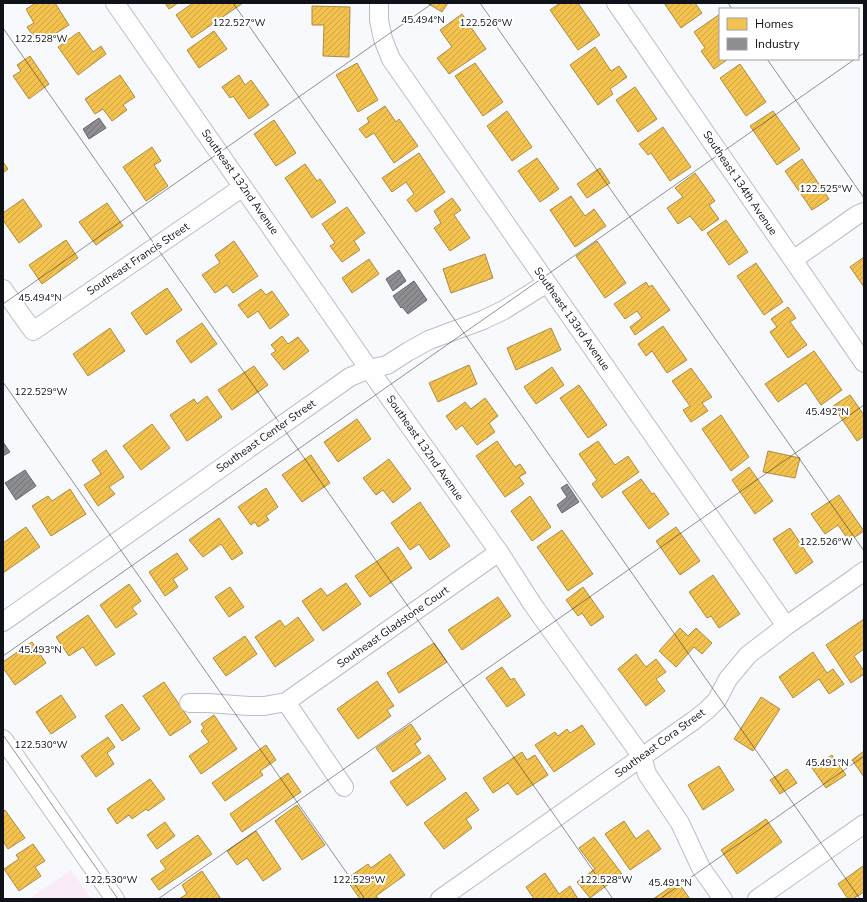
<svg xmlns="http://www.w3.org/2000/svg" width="867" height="902" font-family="'Nunito Sans',sans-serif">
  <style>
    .green { fill: #f9ebf8 }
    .homes { fill: url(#homes-hatch); stroke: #ae8c3e }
    .industry { fill: url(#industry-hatch); stroke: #67686e }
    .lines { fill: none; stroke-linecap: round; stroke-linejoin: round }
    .minor-casing { stroke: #bbbec3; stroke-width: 20 }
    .minor { stroke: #fefeff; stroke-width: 18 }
    .ticks { fill: none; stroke: #0f1219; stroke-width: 1; stroke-opacity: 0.45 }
    .labels { text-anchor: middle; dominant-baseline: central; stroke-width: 4; stroke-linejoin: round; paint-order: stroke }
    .street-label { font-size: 11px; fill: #0f1219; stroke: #fff }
    .ticks-label { font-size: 10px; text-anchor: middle; fill: #0f1219; stroke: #fff; stroke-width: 4; stroke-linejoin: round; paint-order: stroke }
  </style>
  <defs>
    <pattern id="homes-hatch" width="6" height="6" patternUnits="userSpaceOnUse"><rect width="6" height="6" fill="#f2c14e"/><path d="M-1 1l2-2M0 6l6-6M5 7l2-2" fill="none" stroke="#cea544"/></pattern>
    <pattern id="industry-hatch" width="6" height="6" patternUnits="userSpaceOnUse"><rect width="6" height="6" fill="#8d8d92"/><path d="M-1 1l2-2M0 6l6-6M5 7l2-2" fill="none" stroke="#727276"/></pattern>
  </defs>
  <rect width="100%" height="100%" fill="#f7f9fc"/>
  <path class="green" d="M71,870L91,899H29Z"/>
  <path class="homes" d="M36,3H55L69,25L39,44L27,27L34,23L26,9Z
    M165,3H178L169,9Z
    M193,3H243L192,38L176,15Z
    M427,3H448L442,12Z
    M560,3H578L600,35L578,50L550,10Z
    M664,3H695L702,13L681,28Z
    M312,6L350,7L349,57L323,56L324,25H312Z
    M462,14L486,49L449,74L437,58L452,47L440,30Z
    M720,14V59H728L714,69L701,51L705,48L694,32Z
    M214,31L227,49L199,68L187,50Z
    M79,32L93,52L101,46L106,54L78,75L58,47Z
    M595,47L611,71L619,66L627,77L610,89L613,94L598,105L570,65Z
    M30,56L49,84L29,99L13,76L21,71L17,65Z
    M357,63L378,100L358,112L336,75Z
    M475,63L503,102L483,116L455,76Z
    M740,64L766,102L746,116L720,78Z
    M120,75L135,97L123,105L127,110L112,121L103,109L95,114L85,99Z
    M239,75L245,85L251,80L269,105L249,119L233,96L230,98L222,87Z
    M635,87L657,119L638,132L616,100Z
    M385,106L396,122L399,119L418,146L394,163L374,133L366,138L359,129L369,122L367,118Z
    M507,111L532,147L512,161L487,126Z
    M773,111L800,149L777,165L750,126Z
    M274,120L296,153L276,166L254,134Z
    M663,127L691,167L670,181L651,153L648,155L639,144Z
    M152,147L161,161L154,165L168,186L146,201L123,167Z
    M419,153L445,192L416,212L407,200L414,194L406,182L392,192L382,178Z
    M537,158L559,189L540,202L518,171Z
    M802,159L829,199L812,210L785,171Z
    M3,162L8,169L3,173Z
    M305,164L317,181L320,179L336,202L312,218L285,178Z
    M600,168L610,183L587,198L577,184Z
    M695,173L715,201L709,205L719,219L702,231L690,216L678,224L667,208L683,197L675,188Z
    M571,196L585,216L594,209L606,226L575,247L550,210Z
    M452,198L461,210L454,215L470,238L450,251L434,228L441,223L434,211Z
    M23,199L42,226L19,243L3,220V213Z
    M107,203L123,226L96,245L79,222Z
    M347,207L365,233L354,241L360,250L342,262L330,246L335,243L322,224Z
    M726,220L748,252L729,265L707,233Z
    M66,240L78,258L42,284L29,265Z
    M234,241L258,276L233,293L227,285L215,293L202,275L220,263L215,255Z
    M597,241L626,283L605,298L576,256Z
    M485,254L493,278L451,293L443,269Z
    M864,257V287L850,267Z
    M369,259L379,274L352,293L342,278Z
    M756,263L783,302L764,315L737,276Z
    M646,282L649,287L652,285L670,310L635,335L630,327L642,318L637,311L625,319L614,304Z
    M167,288L182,310L146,335L131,313Z
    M261,289L266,295L272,291L289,315L270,329L258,311L248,318L238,305Z
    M788,307L796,318L790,322L807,345L788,358L770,332L777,327L771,319Z
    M202,323L217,344L191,363L176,341Z
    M663,326L687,360L667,373L652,351L646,356L638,344Z
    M110,328L125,351L88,376L73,354Z
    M551,328L561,350L516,370L507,348Z
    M282,336L288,344L298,337L309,351L284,370L271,354L276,351L271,345Z
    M814,351L842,390L821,405L806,383L778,402L765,384Z
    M469,365L477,384L438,402L429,383Z
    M254,366L268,385L232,410L218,390Z
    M552,367L564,385L536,404L524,387Z
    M691,368L712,397L702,403L708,411L691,422L683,410L690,406L672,381Z
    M579,385L607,425L588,438L560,398Z
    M850,395L864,415V436L857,441L833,406Z
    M207,396L222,417L187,441L170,415L194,399L197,404Z
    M485,398L498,416L489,423L495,432L477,445L462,425L456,430L446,416L465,402L471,409Z
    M721,415L749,457L731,471L702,429Z
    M357,419L371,439L338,462L324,442Z
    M152,424L170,448L141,470L123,446Z
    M497,441L515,467L520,464L526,473L519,477L524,484L505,497L476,456Z
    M598,441L615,465L628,456L639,472L602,498L592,484L597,480L579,454Z
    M106,450L124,477L109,487L115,494L98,506L84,485L101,474L92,460Z
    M768,451L800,458L795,478L763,472Z
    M311,455L330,483L302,502L282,475Z
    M389,459L411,489L393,503L383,490L376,495L363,478Z
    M749,467L773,501L755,514L732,480Z
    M641,479L652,494L654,493L669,514L649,529L622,492Z
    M266,488L278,507L266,516L269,520L258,527L255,522L251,525L238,507Z
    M70,489L86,514L51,536L32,506L48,496L52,501Z
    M839,495L864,531L849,541L838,525L825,534L811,514Z
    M530,496L551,527L532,541L511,511Z
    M420,502L450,546L430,560L419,544L410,550L391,523Z
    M219,518L243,553L232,560L221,544L203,557L189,540Z
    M26,527L40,547L3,573V543Z
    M676,527L700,561L680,575L656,541Z
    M790,528L813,562L796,574L773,539Z
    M562,530L593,574L568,591L537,547Z
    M398,547L412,568L370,597L355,576Z
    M177,553L188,569L173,579L178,587L165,596L149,572Z
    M713,575L740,614L719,628L711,616L707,618L689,592Z
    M346,583L361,604L323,631L302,601L321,588L327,596Z
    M129,584L141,601L132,608L137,614L116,628L100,605Z
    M230,587L244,607L229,617L215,597Z
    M583,587L604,617L591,626L582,613L578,616L566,600Z
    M498,597L511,616L462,650L448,630Z
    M88,615L115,654L96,666L83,647L69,656L56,637Z
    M298,617L314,640L275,667L255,637L280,620L285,627Z
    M864,619V649L854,656L864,671V674L851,683L826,645Z
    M680,628L688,636L696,628L712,643L702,654L694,647L676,667L659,651Z
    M245,636L257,654L226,676L213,658Z
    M32,642L46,663L15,685L3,668V662Z
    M434,643L447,662L399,693L387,673Z
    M813,652L827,673L833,669L844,684L829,694L819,679L793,698L779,677Z
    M636,654L646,667L656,659L666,672L656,679L665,691L646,706L618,669Z
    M502,667L511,680L514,678L525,695L507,707L486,678Z
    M377,681L394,706L387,710L391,716L358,739L337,709Z
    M164,682L191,722L170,736L143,696Z
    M61,695L76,717L51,734L36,712Z
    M761,697L780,709L753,751L734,739Z
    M122,704L140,729L122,741L105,716Z
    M214,715L237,749L201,774L189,756L209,742L201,731L204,728L201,724Z
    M411,724L421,739L415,744L421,753L393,772L376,748Z
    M582,725L595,744L554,772L535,745L555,732L558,736L567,729L570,733Z
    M108,737L115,747L107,753L114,764L96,777L81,756Z
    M266,745L276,760L260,771L263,775L225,801L212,783Z
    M864,751V777L852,760Z
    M522,752L527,760L535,755L548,775L517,795L508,783L493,793L483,778Z
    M429,755L446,779L407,806L390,782Z
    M832,755L846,775L826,788L812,768Z
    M719,766L734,790L703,810L688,785Z
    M787,769L797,783L780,794L770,780Z
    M288,773L301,792L242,832L230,814Z
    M150,779L165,799L148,811L146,809L132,819L129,815L117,824L107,809Z
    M466,792L479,810L466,819L472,828L444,849L424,823Z
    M297,805L325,845L302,860L275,821Z
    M5,810L25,838L8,849L3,841V812Z
    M766,819L782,842L737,874L721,850Z
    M624,821L636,839L648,830L661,849L630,870L605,834Z
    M165,822L175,836L157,849L147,835Z
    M256,831L281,869L263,881L247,858L237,865L227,851Z
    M198,835L212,854L159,890L151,879L166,869L160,861Z
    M594,837L622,874L590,898L577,882L595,869L579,848Z
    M33,844L45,861L35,867L41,876L19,891L4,869L19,859L16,855Z
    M390,854L405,875L376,896L378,898L377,899H360L346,879L368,864L371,868Z
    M863,866L864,867V892L853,899H848L838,884Z
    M202,871L221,899H179L187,894L182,885Z
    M545,873L559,894L570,886L578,899H534L526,887Z
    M678,882L690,899H653Z"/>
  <path class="industry" d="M99,118L106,128L89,139L83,129Z
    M399,270L406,281L393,291L386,279Z
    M414,281L427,300L408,314L402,307L401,308L393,296Z
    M3,442L10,452L3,456Z
    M25,470L36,486L16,500L5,483Z
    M567,484L579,502L562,513L557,505L567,497L561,488Z"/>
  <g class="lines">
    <g class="minor-casing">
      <path id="minor" d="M115,3L369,369L499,552L533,605L642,757L647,774L680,823L701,868L723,899
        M379,3V20L383,39L391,59L786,626
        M616,3L864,363
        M793,260L857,215L864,212
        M3,289L33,331L243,187
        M3,622L350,377L369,369L387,365L409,351L429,340L483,320L504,310L547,283
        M286,702L344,787
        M189,703H208L249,706H264L286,702L499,552
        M3,739L115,899
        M440,899L693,721L707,710L717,700L728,679L748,655L786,626L856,577L864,571
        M757,899L864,824"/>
    </g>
    <use href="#minor" class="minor"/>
  </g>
  <path class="ticks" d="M233,3L860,899M480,3L864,551M728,3L732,9M3,28L613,899M858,57L864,53M767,59L864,198M3,304L433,3M3,382L365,899M3,656L855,59M3,735L118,899M158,899L864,405M660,899L864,756"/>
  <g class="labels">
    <g class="street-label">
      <text transform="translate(240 182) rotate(55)">Southeast 132nd Avenue</text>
      <text transform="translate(740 183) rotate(56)">Southeast 134th Avenue</text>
      <text transform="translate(138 259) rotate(-34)">Southeast Francis Street</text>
      <text transform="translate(572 319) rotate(55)">Southeast 133rd Avenue</text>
      <text transform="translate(266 436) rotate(-35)">Southeast Center Street</text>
      <text transform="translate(425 448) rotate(55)">Southeast 132nd Avenue</text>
      <text transform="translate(393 627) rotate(-35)">Southeast Gladstone Court</text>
      <text transform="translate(660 743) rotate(-36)">Southeast Cora Street</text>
    </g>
  </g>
  <g class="ticks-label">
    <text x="423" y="23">45.494°N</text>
    <text x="486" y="26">122.526°W</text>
    <text x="239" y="26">122.527°W</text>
    <text x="41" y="42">122.528°W</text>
    <text x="826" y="192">122.525°W</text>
    <text x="40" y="301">45.494°N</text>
    <text x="41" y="395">122.529°W</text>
    <text x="827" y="415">45.492°N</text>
    <text x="826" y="545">122.526°W</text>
    <text x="40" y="653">45.493°N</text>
    <text x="41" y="748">122.530°W</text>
    <text x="827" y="766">45.491°N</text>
    <text x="111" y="883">122.530°W</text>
    <text x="359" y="883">122.529°W</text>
    <text x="606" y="883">122.528°W</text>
    <text x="670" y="886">45.491°N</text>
  </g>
  <rect width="867" height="902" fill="none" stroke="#0f1219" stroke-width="8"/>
  <rect x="719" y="8" width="140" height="52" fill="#ffffff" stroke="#9fa0a3"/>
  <rect x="727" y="18" width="20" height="12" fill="#f2c14e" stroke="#9fa0a3"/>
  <text x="755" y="28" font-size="12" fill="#0f1219">Homes</text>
  <rect x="727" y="38" width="20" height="12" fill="#8d8d92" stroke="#9fa0a3"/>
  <text x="755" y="48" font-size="12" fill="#0f1219">Industry</text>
</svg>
